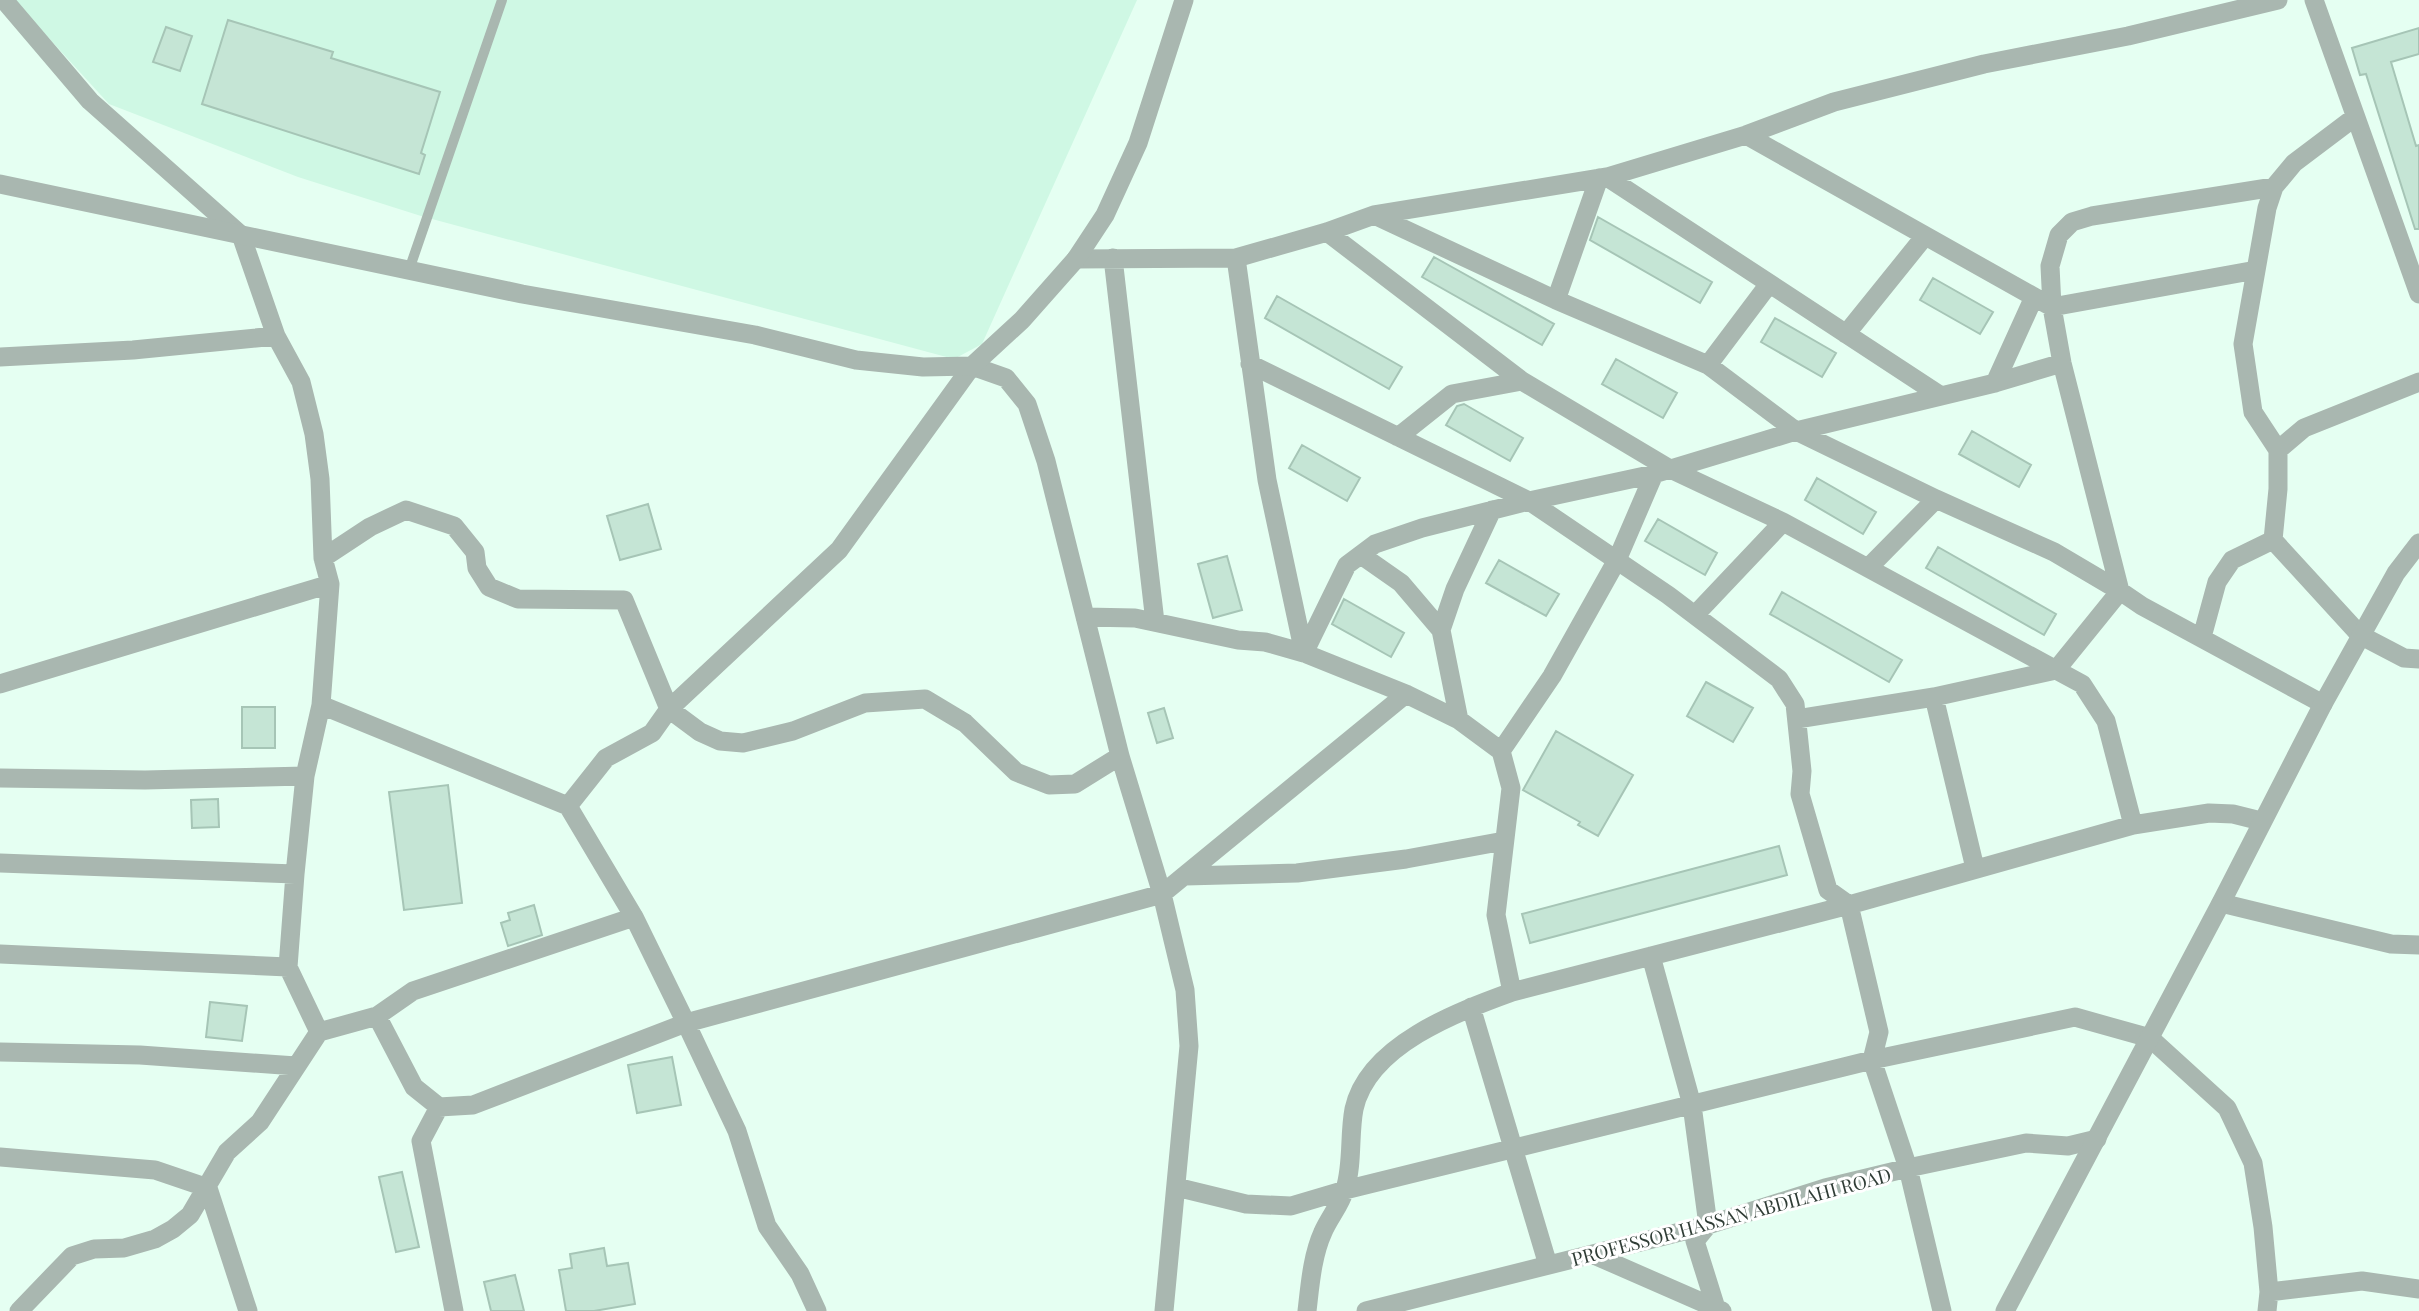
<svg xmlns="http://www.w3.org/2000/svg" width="2419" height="1311" font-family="'Playfair Display',serif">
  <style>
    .built { fill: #cff8e4 }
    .building { fill: #c5e5d5; stroke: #a6c5b6; stroke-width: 2 }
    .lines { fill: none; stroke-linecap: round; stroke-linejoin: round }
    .service { stroke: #a9b7b0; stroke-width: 10 }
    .minor { stroke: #a9b7b0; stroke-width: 19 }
    .tertiary { stroke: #a9b7b0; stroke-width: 19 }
    .labels { text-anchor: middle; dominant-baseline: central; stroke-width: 6; stroke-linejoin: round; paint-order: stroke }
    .street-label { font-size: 19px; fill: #303d36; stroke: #fff }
  </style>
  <rect width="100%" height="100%" fill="#e5fff2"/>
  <path class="built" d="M14,0H1137L982,344L954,359L421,216L298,177L109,104Z"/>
  <path class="building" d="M228,20L333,52L331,58L440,92L421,153L425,155L419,174L202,104Z
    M166,27L192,36L180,71L153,62Z
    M2419,28V54L2391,62L2416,146L2419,145V229H2415L2366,74L2360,75L2352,48Z
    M1598,217L1712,282L1700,303L1590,240Z
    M1434,257L1554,324L1542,345L1422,277Z
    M1933,278L1993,312L1980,334L1920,300Z
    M1277,296L1402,367L1389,389L1265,318Z
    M1775,318L1836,353L1822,377L1761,342Z
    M1616,359L1677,393L1663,418L1602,384Z
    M1464,404L1523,438L1510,461L1446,425L1457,406Z
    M1972,431L2031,465L2019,487L1959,454Z
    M1302,445L1360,478L1347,501L1289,468Z
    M1817,478L1876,512L1863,534L1805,500Z
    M648,504L661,549L620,560L607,516Z
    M1658,519L1717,553L1705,575L1645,541Z
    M1938,547L2056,614L2044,635L1926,568Z
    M1227,556L1242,610L1213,618L1198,564Z
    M1499,560L1559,594L1546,616L1486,583Z
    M1782,592L1902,660L1889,682L1770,614Z
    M1344,599L1404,633L1391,657L1332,624Z
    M1706,682L1753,708L1733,742L1687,716Z
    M242,707H275V748H242Z
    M1164,708L1173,738L1157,743L1148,713Z
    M1556,731L1633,775L1598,836L1578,825L1580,822L1523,790Z
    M448,785L462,903L404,910L389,792Z
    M218,799L219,827L192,828L191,800Z
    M1779,846L1787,875L1530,943L1522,914Z
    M534,905L542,935L508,946L501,923L510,920L508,913Z
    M210,1002L247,1006L242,1041L206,1037Z
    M672,1057L681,1105L637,1113L628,1065Z
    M402,1172L419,1247L396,1252L379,1177Z
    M604,1248L607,1266L628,1263L635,1304L594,1311H566L559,1270L572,1268L570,1254Z
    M515,1275L524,1311H491L484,1282Z"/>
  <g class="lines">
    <path class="service" d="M409,270L502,0"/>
    <path class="minor" d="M4,0L90,101L241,235L276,336L301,382L314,434L320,479L323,558L330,584L321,705L568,806L634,917L686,1023L737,1131L767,1226L800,1274L817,1311
      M2314,0L2419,294
      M2355,117L2294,163L2274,187L2267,208L2243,344L2253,412L2278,450V489L2273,540L2360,635L2404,658L2419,659
      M1746,135L2052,307L2256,270
      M1607,177L1941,396
      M2274,187L2092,216L2072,222L2059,235L2050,266L2052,307L2062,363L2120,591L2142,606L2323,704
      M1374,215L1556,300L1708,365L1796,431L1936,499L2054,552L2120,591L2056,670L1934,697L1797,719
      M1327,232L1522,381L1668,468L1783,522L2082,684L2106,721L2133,825
      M1113,258L1155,622
      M1236,258L1267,480L1304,653
      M1076,259L1236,258L1327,232L1374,215L1607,177L1746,135L1834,102L1984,64L2128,36L2278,0
      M1556,300L1599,178
      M1846,334L1925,236
      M0,357L133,350L276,336
      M1250,364L1529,501L1668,595L1779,679L1795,704L1802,771L1800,794L1828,890L1849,905L1879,1032L1872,1060L1908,1168L1942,1311
      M1708,365L1769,284
      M1995,383L2034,297
      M1398,437L1452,394L1522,381
      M2278,450L2304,428L2419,382
      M1361,555L1401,583L1441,630L1459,720
      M323,558L370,527L406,510L454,526L475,552L477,568L489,587L518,599L624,600L669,709L700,732L720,741L743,743L793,731L865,703L925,699L965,723L1016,772L1049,785L1075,784L1120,756
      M1869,567L1936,499
      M1695,615L1783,522
      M1085,617L1135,618L1238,640L1265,642L1304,653L1406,694L1459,720L1501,751L1511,788L1496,915L1512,992
      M1441,630L1455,589L1492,510
      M2202,637L2217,582L2232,560L2273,540
      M1304,653L1347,565L1375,544L1422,528L1529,501L1654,474L1796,431L1995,383L2062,363
      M0,684L330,584
      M1934,697L1975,868
      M1501,751L1552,676L1617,560L1654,474
      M0,778L145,780L305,776
      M568,806L606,758L652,733L669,709L839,550L972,366L1006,378L1027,404L1046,461L1120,756L1162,894L1185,990L1189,1046L1164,1311
      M0,863L295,874L288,967L319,1032
      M295,874L305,776L321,705
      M1185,876L1297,873L1406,859L1504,841
      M2221,903L2391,944L2419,945
      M0,954L288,967
      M1651,956L1692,1105L1708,1225L1695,1241L1716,1308
      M1471,1007L1548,1265
      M377,1016L414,1087L439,1107L473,1105L686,1023L1162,894L1406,694
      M0,1052L140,1055L296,1066
      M439,1107L421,1141L454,1311
      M0,1157L155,1170L208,1188
      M1176,1187L1246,1204L1291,1206L1345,1190L1872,1060L2075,1017L2150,1038L2227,1108L2253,1163L2263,1227L2269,1292L2267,1311
      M208,1188L248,1311
      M1594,1255L1722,1311
      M2269,1292L2362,1281L2419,1289
      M19,1311L72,1256L94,1249L124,1248L155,1239L173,1229L190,1215L227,1152L260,1122L319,1032L377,1016L413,991L634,917
      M1307,1311C1310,1286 1312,1256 1323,1232C1329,1218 1341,1204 1345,1189C1353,1164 1349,1135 1354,1109C1368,1045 1457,1012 1512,992L1849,905L2133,825L2209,813L2233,814L2261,821
      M1366,1311L1708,1225L1825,1188L1908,1168L2026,1143L2068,1146L2097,1139"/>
    <path class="tertiary" d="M0,184L522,294L755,335L856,360L923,367L972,366L1022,320L1076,259L1105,215L1138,143L1184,0
      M2005,1311L2221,903L2323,704L2396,573L2419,543"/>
  </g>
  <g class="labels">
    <g class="street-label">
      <text transform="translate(1731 1216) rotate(-15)">PROFESSOR HASSAN ABDILAHI ROAD</text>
    </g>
  </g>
</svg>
